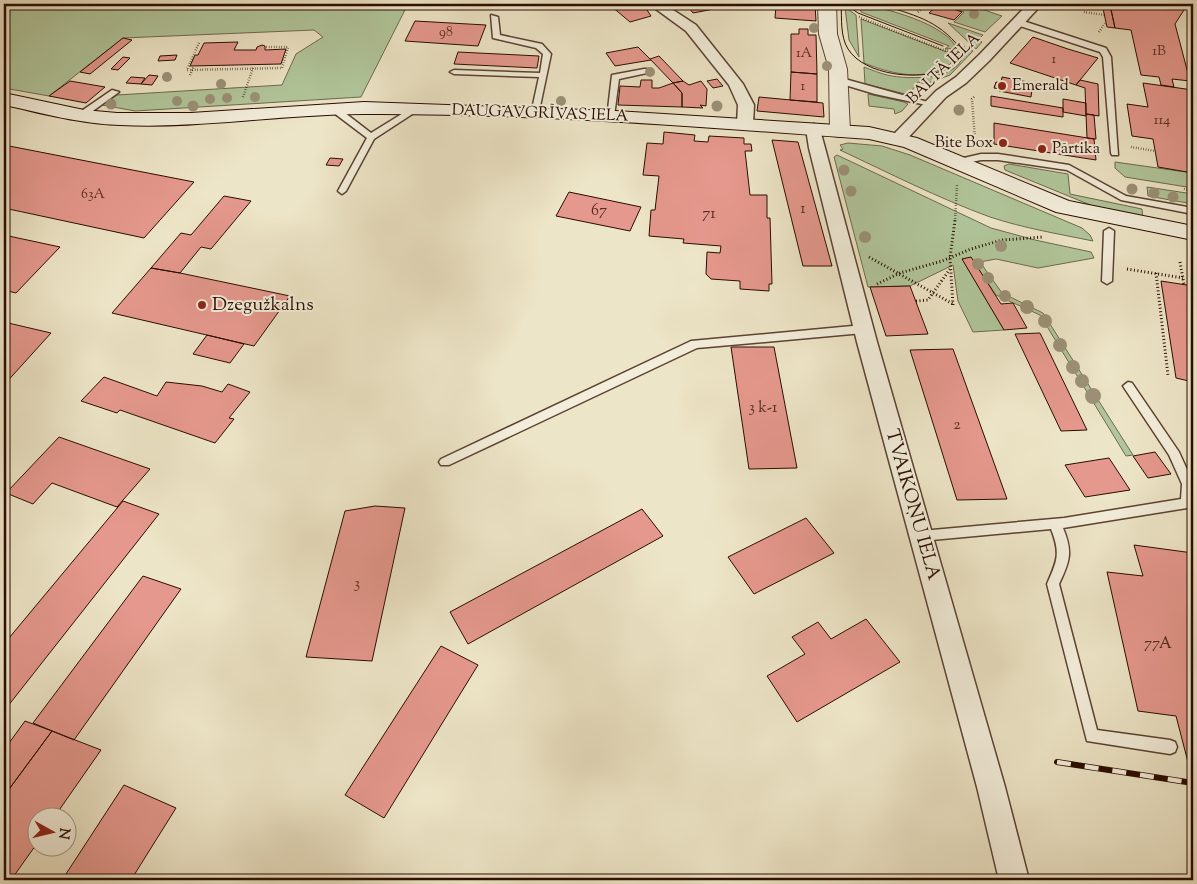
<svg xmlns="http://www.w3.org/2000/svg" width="1197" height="884" font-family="'Sorts Mill Goudy',serif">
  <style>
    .green { fill: #b1c69b; stroke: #6e694e }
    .building { fill: #e5988d; stroke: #2a0c00 }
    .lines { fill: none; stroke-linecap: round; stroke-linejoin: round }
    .service-casing { stroke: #5b4232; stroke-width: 3 }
    .minor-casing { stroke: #5b4232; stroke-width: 3 }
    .tertiary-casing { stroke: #5b4232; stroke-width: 2 }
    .secondary-casing { stroke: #2a0c00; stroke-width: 2 }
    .path-far1 { stroke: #2a0c00; stroke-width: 2.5; stroke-dasharray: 0.5 2; stroke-linecap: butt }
    .path { stroke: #2a0c00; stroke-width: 3; stroke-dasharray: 1 2.5; stroke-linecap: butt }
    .service { fill: #f3eedb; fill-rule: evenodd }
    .minor { fill: #f3eedb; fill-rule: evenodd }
    .tertiary { fill: #f3eedb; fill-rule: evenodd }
    .secondary { fill: #f3eedb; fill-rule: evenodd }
    .tram { stroke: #2a0c00; stroke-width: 1 }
    .rail-casing { stroke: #2a0c00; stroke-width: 6 }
    .rail { stroke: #f3eedb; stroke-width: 4.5; stroke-dasharray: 14; stroke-linecap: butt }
    .tree { fill: #9c9177 }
    .poi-dot { fill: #8f2418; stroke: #f3eedb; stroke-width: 2 }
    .labels { text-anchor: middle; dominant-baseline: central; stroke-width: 4; stroke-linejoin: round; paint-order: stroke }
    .far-number-label { font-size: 14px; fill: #592f23 }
    .far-street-label { font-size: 16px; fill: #2a0c00; stroke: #f3eedb }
    .far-poi-label { font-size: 16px; fill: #2a0c00; stroke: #f3eedb; text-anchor: start }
    .number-label { font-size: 16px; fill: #592f23 }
    .poi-label { font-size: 19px; fill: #2a0c00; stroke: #f3eedb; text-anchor: start }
    .street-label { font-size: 19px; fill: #2a0c00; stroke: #f3eedb }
  </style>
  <rect width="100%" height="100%" fill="#ede5c7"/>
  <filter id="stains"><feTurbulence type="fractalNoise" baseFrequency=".004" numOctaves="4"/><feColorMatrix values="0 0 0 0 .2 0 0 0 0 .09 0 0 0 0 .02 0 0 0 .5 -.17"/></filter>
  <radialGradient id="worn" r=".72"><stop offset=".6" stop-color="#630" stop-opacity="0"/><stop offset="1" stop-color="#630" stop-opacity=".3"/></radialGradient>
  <path class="green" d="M4,4H408L361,97L135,111L102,105L117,95L282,85L296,54L323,37L314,30L123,38L49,96L4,88Z
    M941,4H967L1002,16L985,32L954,22L964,12Z
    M860,5C882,6 948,25 956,48L945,49L949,46L861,12Z
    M845,7L856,15L859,57L849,40Z
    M861,19L947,52L956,50C956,59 952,64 944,68C919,81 889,73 864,63Z
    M948,23L983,35L978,40L982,42L976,49Z
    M970,48L973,51L950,75L926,84L918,82L909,95L865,84L864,67C872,70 879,73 887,75C908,80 966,81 963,49Z
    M868,94L904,102L908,104L902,111L895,114L894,109L869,106Z
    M848,143L882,146L910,155L1082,228L1090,235L1093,241C1059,234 1023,228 990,217C938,198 889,173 840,150L843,149L840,145Z
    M837,155L991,228L1035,240L1091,252L1094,258L1038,268L996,259L980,262L1002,293L1043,313L1133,455L1126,456L1040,315L996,295L971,258L962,259L1004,330L973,332L958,301L953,265L910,286L868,287L834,157Z
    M1115,162L1193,173V188L1125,177L1115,168Z
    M1009,164L1068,174L1070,194L1142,209L1143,220L1105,211L1005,170L1004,166Z
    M1147,187L1193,194V204L1148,196Z"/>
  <path class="building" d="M617,4H643L651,16L630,22L611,6Z
    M686,4H716L719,8L693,13Z
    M755,4H792L759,8Z
    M792,4H815L816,21L775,18L776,6Z
    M939,4L962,12L954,20L929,13Z
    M1102,4L1110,5L1115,28L1107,27Z
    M1107,4H1163L1184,10L1175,24L1190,81L1172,79L1174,87L1161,85L1159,77L1141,75L1131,30L1115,28L1110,5Z
    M415,21L486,25L478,46L405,41Z
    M799,29H808V35H816L817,74L791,72V34H799Z
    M1033,37L1068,49L1098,58L1076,85L1010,63Z
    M123,38L132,40L90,74L80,72Z
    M238,42L234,50H256L257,47L262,45L265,46V50L286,49L281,64L190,66L195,55H198L204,43Z
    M638,47L651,60L615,66L606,53Z
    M458,52L539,56L537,68L454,64Z
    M177,55L175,60L158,61L160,56Z
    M659,56L683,81L673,83L650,59Z
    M123,57L130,58L118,70L111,69Z
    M791,72L817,74V102L790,100Z
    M149,75L158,76L152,85L141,84Z
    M131,77L145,78L141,84L126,83Z
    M1002,77L1033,83L1031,97L999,91L1000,89L994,88L996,82L1001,83Z
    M717,79L723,86L713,88L707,81Z
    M641,80H652V88H659L673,83L682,93V107L618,105L620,86L640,87Z
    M1080,80L1098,84L1099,116L1086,114L1085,88L1076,85Z
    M70,81L105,87L86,103L49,96Z
    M683,81L689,85L701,81L707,89L706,106L700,105L703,108L682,107V93L673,83Z
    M1143,83L1193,90V173L1158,167L1153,139L1132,136L1127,104L1148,107Z
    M991,96L1063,108V117L991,106Z
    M759,97L823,103L824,117L757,111Z
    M1063,99L1086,103V116L1063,112Z
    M1086,114L1094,115L1096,139L1087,138Z
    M994,123L1094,139L1096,160L994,144Z
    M664,132L695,135L694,141L708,142L709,136L744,138V144H751L752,151H745L750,195H767V218H770L772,284H769V291L740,289V281L711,279L706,274L707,252L720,253L721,246L683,243L684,239L649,236L651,210H655L659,176L643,175L647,143L663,144Z
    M772,140L798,142L832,266H803Z
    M4,145L194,182L144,238L4,208Z
    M330,158L343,159L339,166L326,165Z
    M569,192L641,207L630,231L556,216Z
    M224,196L251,201L211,249L201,247L180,273L151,268L181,233L191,235Z
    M4,235L60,247L16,293L4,290Z
    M971,257L1001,304L1013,303L1027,328L1004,330L962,259Z
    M151,268L180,273L290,296L254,346L112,313Z
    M1161,281L1193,286V382L1176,378Z
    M910,286L928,334L886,336L870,287Z
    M4,322L51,333L4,385Z
    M1040,333L1087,430L1061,431L1015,334Z
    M207,335L244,344L230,363L193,354Z
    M731,347H774L797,468L749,469Z
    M953,349L1007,499L957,500L910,350Z
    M104,377L157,396L166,382L202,386L222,392L228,384L250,392L229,418L234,419L215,443L120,410L117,413L81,401Z
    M59,437L150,469L117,507L52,483L33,504L6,493Z
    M1155,452L1171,474L1148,478L1133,456Z
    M1109,458L1130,490L1085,497L1065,465Z
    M123,501L159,514L4,711V644Z
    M375,506L405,508L372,661L306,657L345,511Z
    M642,509L663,536L468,644L450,612Z
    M806,518L834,553L754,594L728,557Z
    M1134,545L1193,553V771L1190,770L1176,716L1138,711L1107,572L1143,576Z
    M143,576L181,589L74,740L33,723Z
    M866,619L900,662L797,722L767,676L805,654L792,637L818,622L831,639Z
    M441,646L478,665L384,818L345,795Z
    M25,721L52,731L4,796V741L9,743Z
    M52,731L101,750L55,816H38V842L11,880H9L4,878V796Z
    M124,785L176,808L131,880H62Z"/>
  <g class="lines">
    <g class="service-casing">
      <path id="service" d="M1185,4H1193V7L1187,5Z
        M491,15L498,17L500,35L542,44L551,54L538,116L531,114L539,77L454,74L450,72L454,70L540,73L543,54L536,48L493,38Z
        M1014,20H1020L1106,48L1111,57L1118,155H1112L1111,153L1103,57L1100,52L1014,24Z
        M644,69H647V73L619,79L614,116L607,118L612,75Z
        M835,78H841L935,104L931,106L875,94L835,82Z
        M112,90L119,92L86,116H80V112Z
        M330,106H336L371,133L413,107L420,109L374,139L346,191L342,194L338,191L367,138L330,110Z
        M981,154H998L1069,165L1126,196L1193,208V214L1121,200L1067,170L998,160H981L958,165L954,162L955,160Z
        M1109,228L1114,231L1112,281L1107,284L1102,281L1104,231Z
        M863,325L868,329L863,333L697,348L449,465H441L439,462L441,459L691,341Z
        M1128,382L1132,383L1179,452L1193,483V503L1191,507L1187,508L1063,528C1073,552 1070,561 1059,584L1097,730L1170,740L1175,742L1177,747L1175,752L1170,754L1087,741L1047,584C1057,561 1061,554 1051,529L921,541L917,540L915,536L917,532L921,531L1064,518L1181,499L1182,484L1169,455L1123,386Z"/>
    </g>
    <g class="minor-casing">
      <path id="minor" d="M649,4H664L696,25L743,84L754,105L753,124L750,127H740L737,124L738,105L729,85L686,31Z
        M1028,4H1042L989,61L966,83L946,97L905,141H893L891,138L893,135L936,91L956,77L979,55Z
        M814,124L819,126L825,148L877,342L1005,787L1029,880H999L977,787L857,342L809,148L806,129L809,126Z"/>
    </g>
    <g class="tertiary-casing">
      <path id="tertiary" d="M818,4H836L837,34L847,69L850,131L847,135L840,137L833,135L830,131L829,69L819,34Z"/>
    </g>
    <g class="secondary-casing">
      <path id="secondary" d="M4,93L84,110L117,113H191L364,102L616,111L869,127L917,138L1069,201L1193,226V240L1056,212L904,147L869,139C701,127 532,113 364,114C282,114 201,129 120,125C80,124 42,113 4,105Z"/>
    </g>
    <path class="path-far1" d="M914,4L921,9
      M928,4L934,6
      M1093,4L1103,6
      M918,12L927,4
      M1084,12L1105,15
      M859,17L946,51L965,47
      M1099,32L1106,22
      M199,43L187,70L282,68L288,47H265
      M190,75L194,66
      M243,97L253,68
      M974,97L972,99L975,140
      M1131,147L1155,151
      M1184,189L1193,191
      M955,221L957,185"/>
    <path class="path" d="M869,257L953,304
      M1180,262L1184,285
      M1127,269L1183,278
      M1156,273L1168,375
      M877,284L900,273L942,261L971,249L1002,240L1043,237
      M916,301L928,300L950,269
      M953,305L950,258L955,220"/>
    <use href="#service" class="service"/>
    <use href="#minor" class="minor"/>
    <use href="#tertiary" class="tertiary"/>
    <use href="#secondary" class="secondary"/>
    <path class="tram" d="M841,4C842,19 840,36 848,49C865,76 920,81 947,69C952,67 956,63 959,60L960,48C937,19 913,15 879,4
      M845,4L858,13L943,46"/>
    <g class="rail-casing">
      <path id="rail" d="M1057,762L1193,783"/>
    </g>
    <use href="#rail" class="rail"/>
  </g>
  <g class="tree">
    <circle cx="974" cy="14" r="5"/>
    <circle cx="814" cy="28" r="5"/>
    <circle cx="827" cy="66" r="5"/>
    <circle cx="650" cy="72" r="5"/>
    <circle cx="167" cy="77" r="5"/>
    <circle cx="221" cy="84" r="5"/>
    <circle cx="255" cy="97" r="5"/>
    <circle cx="227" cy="98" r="5"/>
    <circle cx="210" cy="99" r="5"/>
    <circle cx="177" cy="101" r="5"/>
    <circle cx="561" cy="101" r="5"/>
    <circle cx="111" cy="104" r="5.5"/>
    <circle cx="193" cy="106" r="5.5"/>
    <circle cx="717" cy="106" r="5.5"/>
    <circle cx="959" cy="110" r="5.5"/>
    <circle cx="844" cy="170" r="5.5"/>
    <circle cx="1132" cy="189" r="5.5"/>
    <circle cx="851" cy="191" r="5.5"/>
    <circle cx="1154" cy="193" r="5.5"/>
    <circle cx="1173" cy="197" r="5.5"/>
    <circle cx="865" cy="237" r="6"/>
    <circle cx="1001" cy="246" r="6"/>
    <circle cx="978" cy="264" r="6"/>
    <circle cx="988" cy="278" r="6"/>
    <circle cx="1005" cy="296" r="6"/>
    <circle cx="1027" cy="307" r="7"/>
    <circle cx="1045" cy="321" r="7"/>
    <circle cx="1060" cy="345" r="7"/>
    <circle cx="1073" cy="367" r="7"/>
    <circle cx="1082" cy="381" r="7"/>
    <circle cx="1093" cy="396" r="8"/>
  </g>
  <g class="poi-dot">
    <circle cx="1002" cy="86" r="5"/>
    <circle cx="1003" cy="143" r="5"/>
    <circle cx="1042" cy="149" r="5"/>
    <circle cx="202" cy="305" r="5"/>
  </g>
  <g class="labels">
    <g class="far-number-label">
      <text x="446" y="33">98</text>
      <text x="1159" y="52">1B</text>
      <text x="804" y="54">1A</text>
      <text x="1054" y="60">1</text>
      <text x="803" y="87">1</text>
      <text x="1162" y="121">114</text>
      <text x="93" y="195">63A</text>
    </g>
    <g class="far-street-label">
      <text transform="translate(944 69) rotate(-44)">BALTĀ IELA</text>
      <text transform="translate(540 114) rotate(2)">DAUGAVGRĪVAS IELA</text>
    </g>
    <g class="far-poi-label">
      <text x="1012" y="86">Emerald</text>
      <text x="993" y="143" text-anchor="end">Bite Box</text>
      <text x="1052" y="149">Pārtika</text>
    </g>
    <g class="number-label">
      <text x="803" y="209">1</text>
      <text x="599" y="211">67</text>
      <text x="709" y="214">71</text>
      <text x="763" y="408">3 k-1</text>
      <text x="957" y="425">2</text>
      <text x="357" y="584">3</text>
      <text x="1158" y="644">77A</text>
    </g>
    <g class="poi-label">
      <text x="212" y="305">Dzegužkalns</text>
    </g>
    <g class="street-label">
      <text transform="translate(912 505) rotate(74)">TVAIKOŅU IELA</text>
    </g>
  </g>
  <rect width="1197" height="884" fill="none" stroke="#ede5c7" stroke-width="20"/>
  <rect x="5" y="5" width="1187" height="874" fill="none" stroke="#2a0c00" stroke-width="2.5"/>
  <rect x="10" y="10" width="1177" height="864" fill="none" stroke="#2a0c00"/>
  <g transform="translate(52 832) rotate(98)"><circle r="24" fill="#f3eedb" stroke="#a39483"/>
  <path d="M0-4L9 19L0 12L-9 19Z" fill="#8f2418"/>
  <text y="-8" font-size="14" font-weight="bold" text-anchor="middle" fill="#2a0c00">N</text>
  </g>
  <rect width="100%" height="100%" filter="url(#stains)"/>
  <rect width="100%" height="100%" fill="url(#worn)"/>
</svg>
